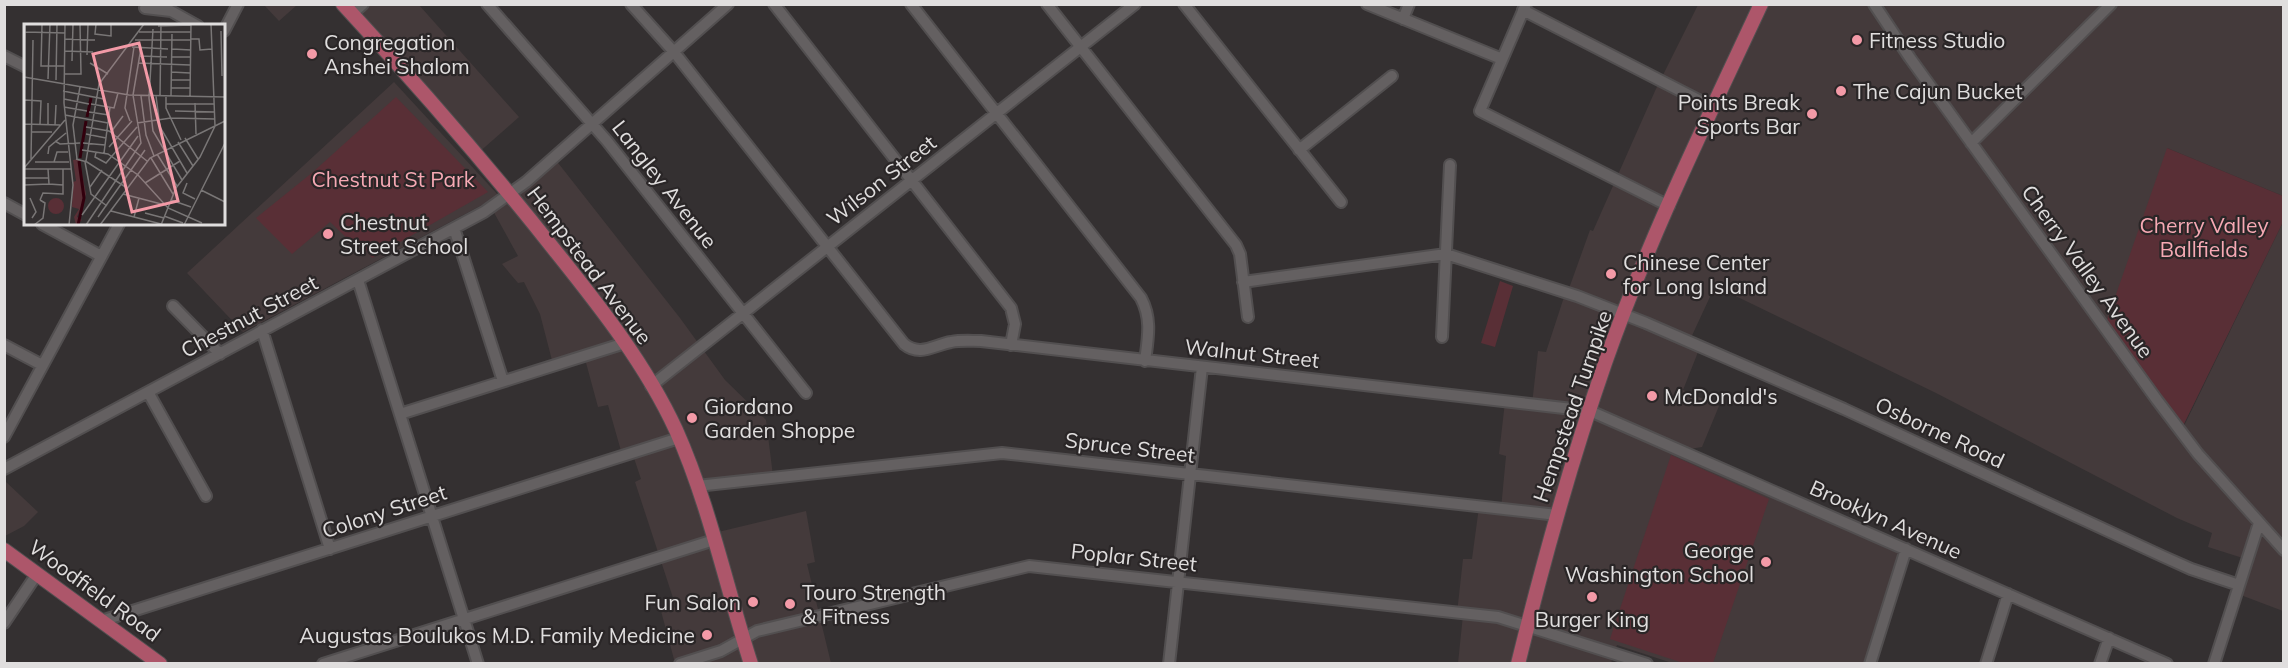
<svg xmlns="http://www.w3.org/2000/svg" width="2288" height="668" font-family="Mulish,sans-serif">
  <style>
    .built { fill: #443a3b }
    .green { fill: #592f36 }
    .lines { fill: none; stroke-linecap: round; stroke-linejoin: round }
    .minor-casing { stroke: #524f50; stroke-width: 14 }
    .major-casing { stroke: #524f50; stroke-width: 16 }
    .minor { stroke: #646061; stroke-width: 10 }
    .major { stroke: #ad566a; stroke-width: 14 }
    .poi-dot { fill: #f39aa7; stroke: #2a2627; stroke-width: 2 }
    .labels { text-anchor: middle; dominant-baseline: central; stroke-width: 4.5; stroke-linejoin: round; paint-order: stroke }
    .poi-label { font-size: 21px; fill: #e0dede; stroke: #2a2627; text-anchor: start }
    .park-label { font-size: 21px; fill: #f6a9b4; stroke: #2a2627 }
    .street-label { font-size: 21px; fill: #e0dede; stroke: #2a2627 }
    .inset-river { fill: none; stroke: #32000d; stroke-width: 3 }
    .inset-road { fill: none; stroke: #797676; stroke-width: 1.5 }
    .view { fill: #f39aa7; fill-opacity: 0.15; stroke: #f39aa7; stroke-width: 3 }
    .inset-edge { fill: none; stroke: #e0dede; stroke-width: 3 }
  </style>
  <rect width="100%" height="100%" fill="#343031"/>
  <path class="built" d="M264,5H297L279,21Z
    M366,5H419L519,117L477,154L355,14Z
    M1698,5H2283V196L2167,148L2183,428L2283,222V611L2238,594L2249,560L2208,547L2212,533L2177,518L1936,393L1715,286L1689,342L1700,347L1683,390L1719,406L1702,447L1671,452L1900,554L1864,663H1672L1617,645L1611,663H1458L1463,615L1457,613L1463,559H1472L1479,507L1501,509L1506,456L1499,454L1505,402L1532,404L1538,351L1546,352L1565,294H1567L1590,230L1593,231L1655,91Z
    M394,82L499,196L243,332L187,273Z
    M555,159L680,318L725,380L766,420L773,476L699,484L714,533L806,511L815,562L807,564L831,663H675L661,611L676,607L635,482L641,479L633,455L623,458L608,405L598,407L585,359L554,368L540,314L524,282L518,283L502,264L518,256L492,209Z
    M5,481L38,512L24,526L5,536Z"/>
  <path class="green" d="M396,97L488,192L372,258L357,238L351,242L330,222L292,254L256,218L313,172Z
    M2167,148L2283,196V222L2182,428L2105,326Z
    M1500,281L1513,286L1495,347L1481,343Z
    M1671,455L1769,499L1713,663H1683L1610,639Z"/>
  <g class="lines">
    <g class="minor-casing">
      <path id="minor" d="M487,4L607,141L806,393
        M631,4L674,52L904,344C920,357 934,345 951,342C961,340 971,341 981,341L1590,411L2167,664
        M774,4L1011,308L1015,324L1011,345
        M911,4L1141,298C1152,319 1148,338 1145,361
        M1047,4L1236,245L1240,254L1248,317
        M1184,4L1341,202
        M1367,4L1502,59
        M1526,4L1480,111L1669,206
        M1874,4L1910,58L2157,400L2198,454L2284,550
        M145,8L171,11L198,26
        M1523,10L1714,108
        M352,14L363,4
        M1403,19L1409,4
        M224,31L238,4
        M4,56L26,67
        M1971,143L2111,4
        M1299,150L1392,76
        M4,203L26,215
        M42,224L101,256
        M454,228L503,381
        M358,280L478,664
        M1243,282L1446,254L1577,296L1646,323L1844,409L2162,556L2191,569L2239,585
        M173,306L220,354
        M262,330L330,549
        M1442,337L1450,165
        M4,345L42,365
        M651,386L1135,4
        M148,392L206,496
        M400,414L625,343
        M4,437L119,224
        M4,469L484,212L526,182L728,4
        M697,486L1002,453L1557,515
        M101,621L679,438
        M4,623L37,574
        M323,664L714,540
        M680,664L721,651L757,631L1029,566L1498,617L1647,664
        M1169,664L1202,367
        M1870,664L1906,549
        M1986,664L2008,594
        M2100,664L2109,638
        M2214,664L2259,523"/>
    </g>
    <g class="major-casing">
      <path id="major" d="M343,4C417,84 489,167 557,253C601,308 646,365 676,430C709,504 726,586 751,664
        M4,550L160,664
        M1518,664C1543,562 1571,461 1605,363C1648,240 1706,122 1761,4"/>
    </g>
    <use href="#minor" class="minor"/>
    <use href="#major" class="major"/>
  </g>
  <g class="poi-dot">
    <circle cx="1857" cy="40" r="6"/>
    <circle cx="312" cy="54" r="6"/>
    <circle cx="1841" cy="91" r="6"/>
    <circle cx="1812" cy="114" r="6"/>
    <circle cx="328" cy="234" r="6"/>
    <circle cx="1611" cy="274" r="6"/>
    <circle cx="1652" cy="396" r="6"/>
    <circle cx="692" cy="418" r="6"/>
    <circle cx="1766" cy="562" r="6"/>
    <circle cx="1592" cy="597" r="6"/>
    <circle cx="753" cy="602" r="6"/>
    <circle cx="790" cy="604" r="6"/>
    <circle cx="707" cy="635" r="6"/>
  </g>
  <g class="labels">
    <g class="poi-label">
      <text x="1869" y="40">Fitness Studio</text>
      <text x="324" y="42">Congregation<tspan x="324" dy="24">Anshei Shalom</tspan></text>
      <text x="1853" y="91">The Cajun Bucket</text>
      <text x="1800" y="102" text-anchor="end">Points Break<tspan x="1800" dy="24">Sports Bar</tspan></text>
      <text x="340" y="222">Chestnut<tspan x="340" dy="24">Street School</tspan></text>
      <text x="1623" y="262">Chinese Center<tspan x="1623" dy="24">for Long Island</tspan></text>
      <text x="1664" y="396">McDonald's</text>
      <text x="704" y="406">Giordano<tspan x="704" dy="24">Garden Shoppe</tspan></text>
      <text x="1754" y="550" text-anchor="end">George<tspan x="1754" dy="24">Washington School</tspan></text>
      <text x="802" y="592">Touro Strength<tspan x="802" dy="24">&amp; Fitness</tspan></text>
      <text x="741" y="602" text-anchor="end">Fun Salon</text>
      <text x="1592" y="619" text-anchor="middle">Burger King</text>
      <text x="695" y="635" text-anchor="end">Augustas Boulukos M.D. Family Medicine</text>
    </g>
    <g class="park-label">
      <text x="393" y="179">Chestnut St Park</text>
      <text x="2204" y="225">Cherry Valley<tspan x="2204" dy="24">Ballfields</tspan></text>
    </g>
    <g class="street-label">
      <text transform="translate(881 180) rotate(-38)">Wilson Street</text>
      <text transform="translate(665 184) rotate(52)">Langley Avenue</text>
      <text transform="translate(590 265) rotate(53)">Hempstead Avenue</text>
      <text transform="translate(2088 271) rotate(54)">Cherry Valley Avenue</text>
      <text transform="translate(249 316) rotate(-28)">Chestnut Street</text>
      <text transform="translate(1252 353) rotate(6)">Walnut Street</text>
      <text transform="translate(1572 406) rotate(-71)">Hempstead Turnpike</text>
      <text transform="translate(1940 432) rotate(25)">Osborne Road</text>
      <text transform="translate(1130 447) rotate(7)">Spruce Street</text>
      <text transform="translate(384 511) rotate(-18)">Colony Street</text>
      <text transform="translate(1886 519) rotate(24)">Brooklyn Avenue</text>
      <text transform="translate(1134 557) rotate(6)">Poplar Street</text>
      <text transform="translate(95 590) rotate(36)">Woodfield Road</text>
    </g>
  </g>
  <g transform="translate(24 24)">
    <rect width="201" height="201" fill="#343031"/>
    <path d="M55,135L62,170L53,193L58,196L52,201L50,193L55,185L48,183L49,158L52,157L49,136ZM24 182a8 8 0 1 1 16 0a8 8 0 1 1-16 0Z" fill="#592f36"/>
    <path class="inset-river" d="M63,93L67,74M56,134L62,97M54,201L60,174L55,137"/>
    <path class="inset-road" d="M18,0L17,42H40M41,0L40,79L49,161L45,201M72,0L71,10L87,12V0M134,2L167,1M129,5L125,74L129,107L158,156M197,7L198,52M1,8L41,9M115,8H167M41,15L71,16M167,15H175L176,26L188,25M111,16H167M108,23L144,25M148,25L167,26M40,27L69,28M63,31L64,0M116,32L143,33M147,33H167M48,37L49,0M66,39L84,50M114,39L166,41M147,48L166,49M40,50H57L56,0M0,53L105,71L201,73M24,55L26,0M32,56L33,0M147,56H166M147,64H166M39,67L80,75M117,72L122,111L130,132M132,72L136,103L163,149M136,72L137,0M142,72V84L157,116M147,72L148,10M166,72L167,0M40,75L65,80M1,76L17,77L16,100M171,79L172,110M67,80L90,84L94,69M142,80H190M40,83L63,87M151,87L191,88M65,88L85,91M41,91L84,99M106,97L101,84L110,23M113,99L147,94L191,95M0,100L36,101M24,100V79M31,101L32,81M62,103L85,107L123,137M0,106L1,0M8,108H28M87,108L99,92M62,110L82,114M161,114L174,135M31,117L36,120L56,119M154,118L169,142M59,119L81,121M85,123L108,97M58,126L84,130L114,151L144,184L178,199M72,128L71,133L82,139L113,103M80,129L86,83M24,130L25,123L42,109M133,130L153,162M127,134L149,170M7,135L9,16M52,135L63,138L103,164M53,135L49,101L56,63M62,137L75,60L120,0M11,138H45M30,138L33,128H44M61,138L67,170L83,182M0,144L41,96M0,145H47M24,145L25,160L39,161M0,154H24M121,159L156,137M163,159L159,169L171,175M0,161L25,160M66,163L78,146M177,166L201,178M99,170L141,181M6,174L12,188L8,194M16,176L19,169L39,170V145M147,176L167,183M87,187L137,200M121,189L140,194M58,191L114,112M140,192L159,199M74,193L121,126M110,193L115,174M10,201L19,194L21,179L16,176M62,201L117,119L109,71L117,24M76,201L126,134L201,97M137,201L152,164L176,133L191,102L187,0M160,201L201,119"/>
    <path class="view" d="M115,19L154,177L108,188L69,30Z"/>
    <rect width="201" height="201" class="inset-edge"/>
  </g>
  <rect width="2288" height="668" fill="none" stroke="#e0dede" stroke-width="12"/>
</svg>
